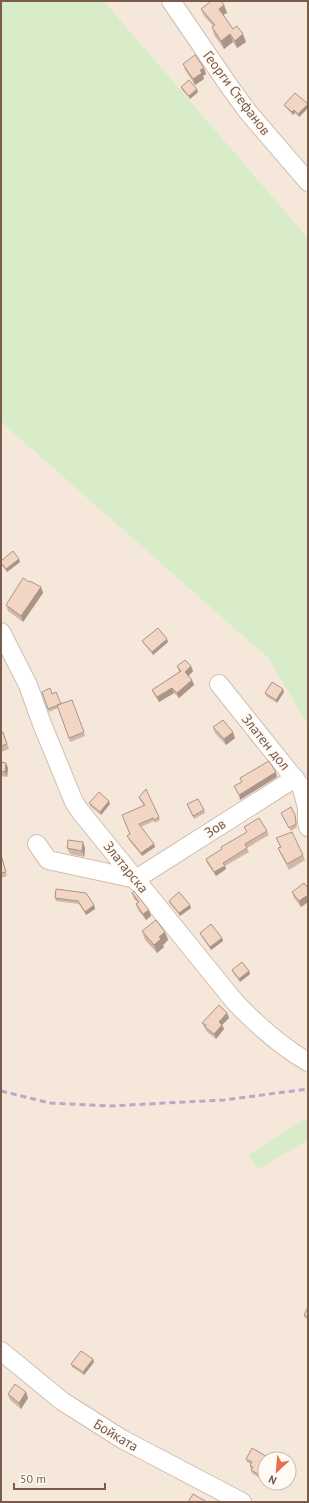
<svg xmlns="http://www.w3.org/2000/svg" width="309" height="1503" font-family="'PT Sans',sans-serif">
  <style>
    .residential { fill: #f5e8da; fill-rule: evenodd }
    .green { fill: #d8ecc9 }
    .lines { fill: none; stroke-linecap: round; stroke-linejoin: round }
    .minor-casing { stroke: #d1beb0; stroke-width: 20 }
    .minor { stroke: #fff; stroke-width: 18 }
    .rail { stroke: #b9a8c9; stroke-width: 3; stroke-dasharray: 6 4; stroke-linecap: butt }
    .wall { fill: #d1b7a8 }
    .shaded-wall { fill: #aa9588 }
    .building { fill: #f3d5c3; stroke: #aa9588 }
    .labels { text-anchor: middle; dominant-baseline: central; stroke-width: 4; stroke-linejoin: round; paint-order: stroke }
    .street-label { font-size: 14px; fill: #7a5c4d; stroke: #fffaf3 }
  </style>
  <rect width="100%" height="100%" fill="#fdf6ec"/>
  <path class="residential" d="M104,1H308V238Z
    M1,422L269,659L308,726V1502H1ZM265,1459H289V1483H265Z"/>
  <path class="green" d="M1,1H104L308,238V726L269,659L1,422Z
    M308,1117V1140L258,1169L249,1155Z"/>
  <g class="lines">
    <g class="minor-casing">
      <path id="minor" d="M171,1L229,86L248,112L308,182
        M1,632L28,685L42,724L74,802L80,811L235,1002C257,1025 280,1046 308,1062
        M219,684L302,788L307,808V821L308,827
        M37,844L48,860L136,879L295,778
        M1,1351L62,1401L122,1439L242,1502"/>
    </g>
    <use href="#minor" class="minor"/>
    <path class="rail" d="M1,1091L50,1103L109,1106L224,1100L308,1089"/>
  </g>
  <path class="wall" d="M224,5L227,13L223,15L233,29L246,42L237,48L233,42L224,49L214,35L212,27L213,26L204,16L201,9Z
    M183,64L204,68L206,74L203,76L204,79L195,85L185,70Z
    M181,87L198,92L190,99L182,90Z
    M308,104V108L299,117L295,113L293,115L286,108L284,105Z
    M19,559L20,562L7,572L1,564V561Z
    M41,587L43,593L23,622L8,611L6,605Z
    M142,641L168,642L153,655L144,644Z
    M177,666H191L193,671L189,676L192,680L194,685L179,698L174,693L159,702L154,695L152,690L179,672Z
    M42,692L61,704L72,700L85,736L70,742L58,708L49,712Z
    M284,692L277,703L266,696L265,693Z
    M213,727L235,738L226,745L215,733Z
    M1,732H3L9,749L1,752Z
    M1,762L6,763L8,768L7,777L1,776Z
    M139,797L159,817L160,820L155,823L154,821L141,827L154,844L155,847L142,856L129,840L127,836L130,834L144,806L140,800Z
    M89,803L110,804L101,815L90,806Z
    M187,804L204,810L205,813L194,819Z
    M281,813L295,815L296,818L297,827L291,831Z
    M244,827L267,831L269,835L247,848L249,852L225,866L226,869L216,876L207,863L206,859L247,832Z
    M276,838L303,855L305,860L289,870L280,853L278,848L280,847Z
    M67,848H85L84,857L70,854Z
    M1,854L7,876L1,878Z
    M308,888V902L301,907L294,898L292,892Z
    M86,893L94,905L95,909L86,915L79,904L56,901L55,898Z
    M132,893L149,910L151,916L146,920L138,910L136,904L138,903L134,899Z
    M169,901L191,908L180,916L170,904Z
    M142,931L165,932L168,940L163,945L164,947L157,953L145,940Z
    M200,933L223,941L211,950L201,936Z
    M232,970L249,971L250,974L240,982L233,973Z
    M227,1013L229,1018L222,1025L224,1029L216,1039L207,1032L202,1023Z
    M308,1307V1319L305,1318L304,1315Z
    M94,1362L84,1375L72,1367L71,1364Z
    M26,1392L28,1398L21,1409L10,1400L8,1394Z
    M246,1459H265V1479L264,1481L252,1473L251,1470V1469L250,1466L251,1464L247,1462Z"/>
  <path class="shaded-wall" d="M224,5L227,13L221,16L219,9Z
    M230,34L233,42L224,49L221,41Z
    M243,34L246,42L237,48L235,41Z
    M204,68L206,74L203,76L204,79L195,85L193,79L200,70Z
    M197,89L198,92L190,99L189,96Z
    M308,104V108L299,117L298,114Z
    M294,110L295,113L293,115L292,112Z
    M19,559L20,562L7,572L6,569Z
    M41,587L43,593L23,622L21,616Z
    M167,639L168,642L153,655L152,652Z
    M191,666L193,671L187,677L185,672Z
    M192,680L194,685L179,698L177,693Z
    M172,688L174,693L159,702L157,697Z
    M283,689L284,692L277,703L276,700Z
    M233,732L235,738L226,745L224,739Z
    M6,763L8,768L7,777L5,772Z
    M276,772L277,777L240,800L239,795Z
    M109,801L110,804L101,815L100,812Z
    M83,842L85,848L84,857L82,851Z
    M154,844L155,847L142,856L141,853Z
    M225,866L226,869L216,876L214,872Z
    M308,895V902L301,907L299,901Z
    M94,905L95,909L86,915L85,912Z
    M190,905L191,908L180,916L179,913Z
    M149,910L151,916L146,920L143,914Z
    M165,932L168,940L163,945L164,947L157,953L154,945L159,937Z
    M222,938L223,941L211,950L210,947Z
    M249,971L250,974L240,982L239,979Z
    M227,1013L229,1018L222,1025L224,1029L216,1039L214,1034L219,1022Z
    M93,1359L94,1362L84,1375L83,1372Z
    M26,1392L28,1398L21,1409L19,1403Z
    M265,1474V1479L264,1481L263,1477Z"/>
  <path class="building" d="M211,1H221L224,5L219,9L233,29L237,26L243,34L235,41L230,34L221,41L212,27L215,25L201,9Z
    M195,55L204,68L200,70L202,73L193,79L183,64Z
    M189,80L197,89L189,96L181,87Z
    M295,93L308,104L298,114L294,110L292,112L284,105Z
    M13,551L19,559L6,569L1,563V561Z
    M23,578L29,582L30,581L41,587L21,616L6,605Z
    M158,628L167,639L152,652L142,641Z
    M185,660L191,666L185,672L192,680L177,693L172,688L157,697L152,690L181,671L177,666Z
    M272,682L283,689L276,700L265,693Z
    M50,688L52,694L56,692L61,704L48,709L42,692Z
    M72,700L84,732L69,738L57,705Z
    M223,720L233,732L224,739L213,727Z
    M1,732H3L7,744L1,746Z
    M269,761L276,772L239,795L234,786L242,782L240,778Z
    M1,762L6,763L5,772L1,771Z
    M146,789L159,817L154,820L153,818L139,824L154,844L141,853L127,836L130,834L122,815L145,805L139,797Z
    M99,792L109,801L100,812L89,803Z
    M198,799L204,810L193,816L187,804Z
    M291,807L295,815L296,824L289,828L281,813Z
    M259,818L267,831L245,844L247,848L223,863L225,866L214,872L206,859L222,849L221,847L247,832L244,827Z
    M292,832L303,855L287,864L278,848L281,847L276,838Z
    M68,840L83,842L82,851L67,848Z
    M1,855L6,872L1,873Z
    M304,883L308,888V895L299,901L292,892Z
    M56,889L86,893L94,905L85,912L78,901L55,898Z
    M134,891L149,910L143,914L136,904L139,902L132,893Z
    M179,892L190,905L179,913L169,901Z
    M156,920L165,932L159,937L161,939L154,945L142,931Z
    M211,924L222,938L210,947L200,933Z
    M242,962L249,971L239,979L232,970Z
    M219,1005L227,1013L219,1022L222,1025L214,1034L205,1027L206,1025L202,1023Z
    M308,1307V1317L304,1315Z
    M81,1351L93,1359L83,1372L71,1364Z
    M15,1384L26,1392L19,1403L8,1394Z
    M252,1448L271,1459H265V1474L263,1477L251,1470L253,1467L250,1466L252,1462L246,1459Z
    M193,1494L207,1502H188Z"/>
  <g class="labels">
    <g class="street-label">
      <text transform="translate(237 93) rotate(53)">Георги Стефанов</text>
      <text transform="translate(266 742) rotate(51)">Златен дол</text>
      <text transform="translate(215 828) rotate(-33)">Зов</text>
      <text transform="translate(126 867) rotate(51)">Златарска</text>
      <text transform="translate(116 1435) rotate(31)">Бойката</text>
    </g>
  </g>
  <rect width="309" height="1503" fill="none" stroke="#7a5c4d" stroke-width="4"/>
  <g transform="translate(277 1471) rotate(206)"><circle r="19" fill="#fffaf3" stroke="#cabbb1"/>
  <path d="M0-3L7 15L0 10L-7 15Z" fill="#e76f51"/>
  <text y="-6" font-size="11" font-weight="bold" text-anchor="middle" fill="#7a5c4d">N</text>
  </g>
  <path d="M14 1483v6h91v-6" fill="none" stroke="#7a5c4d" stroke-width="2"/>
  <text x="20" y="1483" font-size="12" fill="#7a5c4d" stroke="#fffaf3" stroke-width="3" paint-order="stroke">50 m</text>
</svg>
